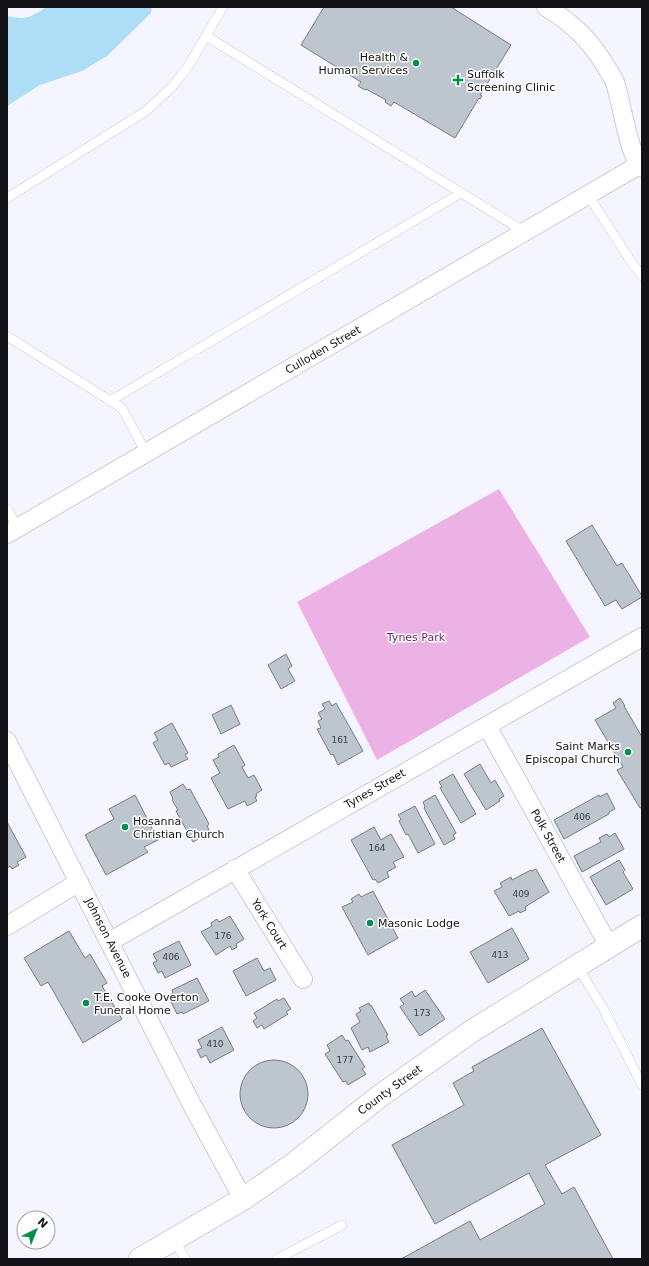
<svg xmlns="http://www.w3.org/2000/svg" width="649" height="1266" font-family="'DejaVu Sans',sans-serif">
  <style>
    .green { fill: #ecb2e6 }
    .water { fill: #aedef5 }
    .building { fill: #bdc5ce; stroke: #757c85 }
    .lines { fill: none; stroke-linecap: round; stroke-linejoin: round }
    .service-casing { stroke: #cbcdd8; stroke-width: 10 }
    .minor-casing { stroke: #cbcdd8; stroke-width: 20 }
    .tertiary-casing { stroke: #cbcdd8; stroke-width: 24 }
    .service { stroke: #fff; stroke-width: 9 }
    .minor { stroke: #fff; stroke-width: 18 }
    .tertiary { stroke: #fff; stroke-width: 22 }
    .poi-dot { fill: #048d4b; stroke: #fff; stroke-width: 1.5 }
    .labels { text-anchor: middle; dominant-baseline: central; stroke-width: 3; stroke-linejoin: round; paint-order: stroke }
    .number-label { font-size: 9px; fill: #3e4046 }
    .poi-label { font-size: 11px; fill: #141418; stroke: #fff; text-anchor: start }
    .street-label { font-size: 11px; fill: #141418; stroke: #fff }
    .park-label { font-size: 11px; fill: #631f60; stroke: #fff }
  </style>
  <rect width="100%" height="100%" fill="#f4f5ff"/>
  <path class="green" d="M499,489L590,637L377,760L297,602Z"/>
  <path class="water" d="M46,7H152L151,13L107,56L82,71L40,85L7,106V16C26,20 30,18 46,7Z"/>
  <path class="building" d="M324,7H451L511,45L487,84L489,86L487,89L485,88L480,95L482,96L480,99L479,98L455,138L394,102L391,106L385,102L386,100L366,89L365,90L358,86L361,82L301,45Z
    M592,525L617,566L622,563L642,596V597L622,609L616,600L605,606L566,541Z
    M286,654L292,666L288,669L295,681L281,689L268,665Z
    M620,698L625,706H624L642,737V807L640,808L617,770L623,767L595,720L616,708L613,703Z
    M329,701L332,706L336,703L363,751L338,765L333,754L331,755L317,729L321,728L318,721L322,719L318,713L325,709L322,704Z
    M231,705L240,724L221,734L212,715Z
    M172,723L188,753L185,755L188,759L171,767L169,763L165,765L153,743L158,740L154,733Z
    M234,745L245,765L242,767L248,778L254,775L262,790L256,794L257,796L255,797L257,801L247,806L245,801L228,809L211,778L220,773L213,760L219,757L218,754Z
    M480,764L491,783L495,780L504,796L499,799L500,801L486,810L464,774Z
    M453,774L476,814L461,823L440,788L442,787L439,782Z
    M183,784L187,790L190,789L209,824L207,826L210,832L193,842L176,811L178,810L172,800L173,799L170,792Z
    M607,793L615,809L609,812V814L564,839L554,820L599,795L600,797Z
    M135,795L158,840L144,847L148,852L106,875L85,835L114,819L109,809Z
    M435,795L456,833L453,835L455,839L444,845L424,808L425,807L423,802Z
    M415,806L435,844L418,853L408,834L406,835L399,821L401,819L398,815Z
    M7,822L26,857L17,862L19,865L12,869L10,866L7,868Z
    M374,827L381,840L391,834L404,857L393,862L396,867L387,872L389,877L378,883L375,879L373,880L351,840Z
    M615,833L624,849L582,872L574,856L601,842L599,838L607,834L609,837Z
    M619,860L625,870L623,872L633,889L606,905L590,877Z
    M536,869L549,892L525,907L526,910L520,913L519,911L509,916L494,891L502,887L500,883L511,877L512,880L531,870L532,871Z
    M373,891L398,938L368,955L342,907L353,902L351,899L359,894L361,897Z
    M230,916L244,939L236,944L237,947L232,950L230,946L216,955L201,932L212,926L211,923L217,919L219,922Z
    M512,928L529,959L488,983L470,952Z
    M69,931L85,958L90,954L107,983L102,986L122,1019L83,1043L48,982L41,986L24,958Z
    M179,941L191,965L165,978L162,971L158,973L153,963L157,961L153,954Z
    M257,958L264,971L270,968L276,980L246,996L233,971Z
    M197,978L209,1001L183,1014L182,1012L177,1014L168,996L173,993L172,990Z
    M425,990L445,1019L420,1036L400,1007L404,1004L400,999L412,991L415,997Z
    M284,998L291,1009L286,1012L288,1014L264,1029L262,1025L257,1028L253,1021L257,1018L254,1013L277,999L278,1001Z
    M369,1003L370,1006L371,1005L388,1035L386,1036L389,1042L370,1052L368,1047L362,1050L351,1028L360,1022L356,1014L361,1011L359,1008Z
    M222,1027L234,1050L210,1063L206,1055L201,1058L197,1050L202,1048L198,1040Z
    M542,1028L601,1135L545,1165L562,1194L574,1187L613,1259H401L470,1221L480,1240L545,1204L529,1173L435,1224L392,1145L464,1105L453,1083L474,1071L472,1067Z
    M342,1035L346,1041L348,1040L365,1067L362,1069L366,1074L348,1085L346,1081L343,1082L325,1054L330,1051L327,1045Z
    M240 1094a34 34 0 1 1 68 0a34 34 0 1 1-68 0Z"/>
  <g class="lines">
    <g class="service-casing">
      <path id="service" d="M206,36L525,232
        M588,195L632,263L642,276
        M7,198L146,111L172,87L189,65L223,7
        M7,336L122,408L146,453
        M110,401L461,193
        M7,509L18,528
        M577,966L603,1008L642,1085
        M174,1239L185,1259
        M277,1259L342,1225"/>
    </g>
    <g class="minor-casing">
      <path id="minor" d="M546,7C574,24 592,42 608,70C611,75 615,80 616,86C622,105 629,156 642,168
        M7,534L639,165
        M487,726L609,946
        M7,741L190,1101L243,1199
        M235,869L303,979
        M7,926L79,882
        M109,942L642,637"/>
    </g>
    <g class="tertiary-casing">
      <path id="tertiary" d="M140,1259L243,1199L295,1163L380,1096L472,1031L642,926"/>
    </g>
    <use href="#service" class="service"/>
    <use href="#minor" class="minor"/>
    <use href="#tertiary" class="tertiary"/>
  </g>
  <g class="poi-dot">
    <circle cx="416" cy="63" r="4"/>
    <path d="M456 74h4v4h4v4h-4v4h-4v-4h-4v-4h4z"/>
    <circle cx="628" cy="752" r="4"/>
    <circle cx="125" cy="827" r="4"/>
    <circle cx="370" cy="923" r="4"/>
    <circle cx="86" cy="1003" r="4"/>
  </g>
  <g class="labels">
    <g class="number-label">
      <text x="340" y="740">161</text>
      <text x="582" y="817">406</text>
      <text x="377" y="848">164</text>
      <text x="521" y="894">409</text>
      <text x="223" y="936">176</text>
      <text x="500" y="955">413</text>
      <text x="171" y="957">406</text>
      <text x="422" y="1013">173</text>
      <text x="215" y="1044">410</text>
      <text x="345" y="1060">177</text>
    </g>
    <g class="poi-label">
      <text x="408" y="57" text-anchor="end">Health &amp;<tspan x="408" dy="13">Human Services</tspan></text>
      <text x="467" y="74">Suffolk<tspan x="467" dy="13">Screening Clinic</tspan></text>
      <text x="620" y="746" text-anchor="end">Saint Marks<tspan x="620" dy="13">Episcopal Church</tspan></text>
      <text x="133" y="821">Hosanna<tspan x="133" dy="13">Christian Church</tspan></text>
      <text x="378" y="923">Masonic Lodge</text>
      <text x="94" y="997">T.E. Cooke Overton<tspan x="94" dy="13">Funeral Home</tspan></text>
    </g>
    <g class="street-label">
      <text transform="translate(323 350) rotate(-30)">Culloden Street</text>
      <text transform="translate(375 789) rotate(-30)">Tynes Street</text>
      <text transform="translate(548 836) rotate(61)">Polk Street</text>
      <text transform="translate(269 924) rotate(58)">York Court</text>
      <text transform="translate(108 938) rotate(63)">Johnson Avenue</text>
      <text transform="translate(390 1090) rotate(-36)">County Street</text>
    </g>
    <g class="park-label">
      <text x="416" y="637">Tynes Park</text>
    </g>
  </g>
  <rect width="649" height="1266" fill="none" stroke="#141418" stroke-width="16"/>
  <g transform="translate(36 1230) rotate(43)"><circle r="19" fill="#ffffff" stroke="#a1a1a3"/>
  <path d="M0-3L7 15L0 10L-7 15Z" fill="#048d4b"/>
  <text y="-6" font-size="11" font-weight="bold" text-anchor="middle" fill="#141418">N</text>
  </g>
</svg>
